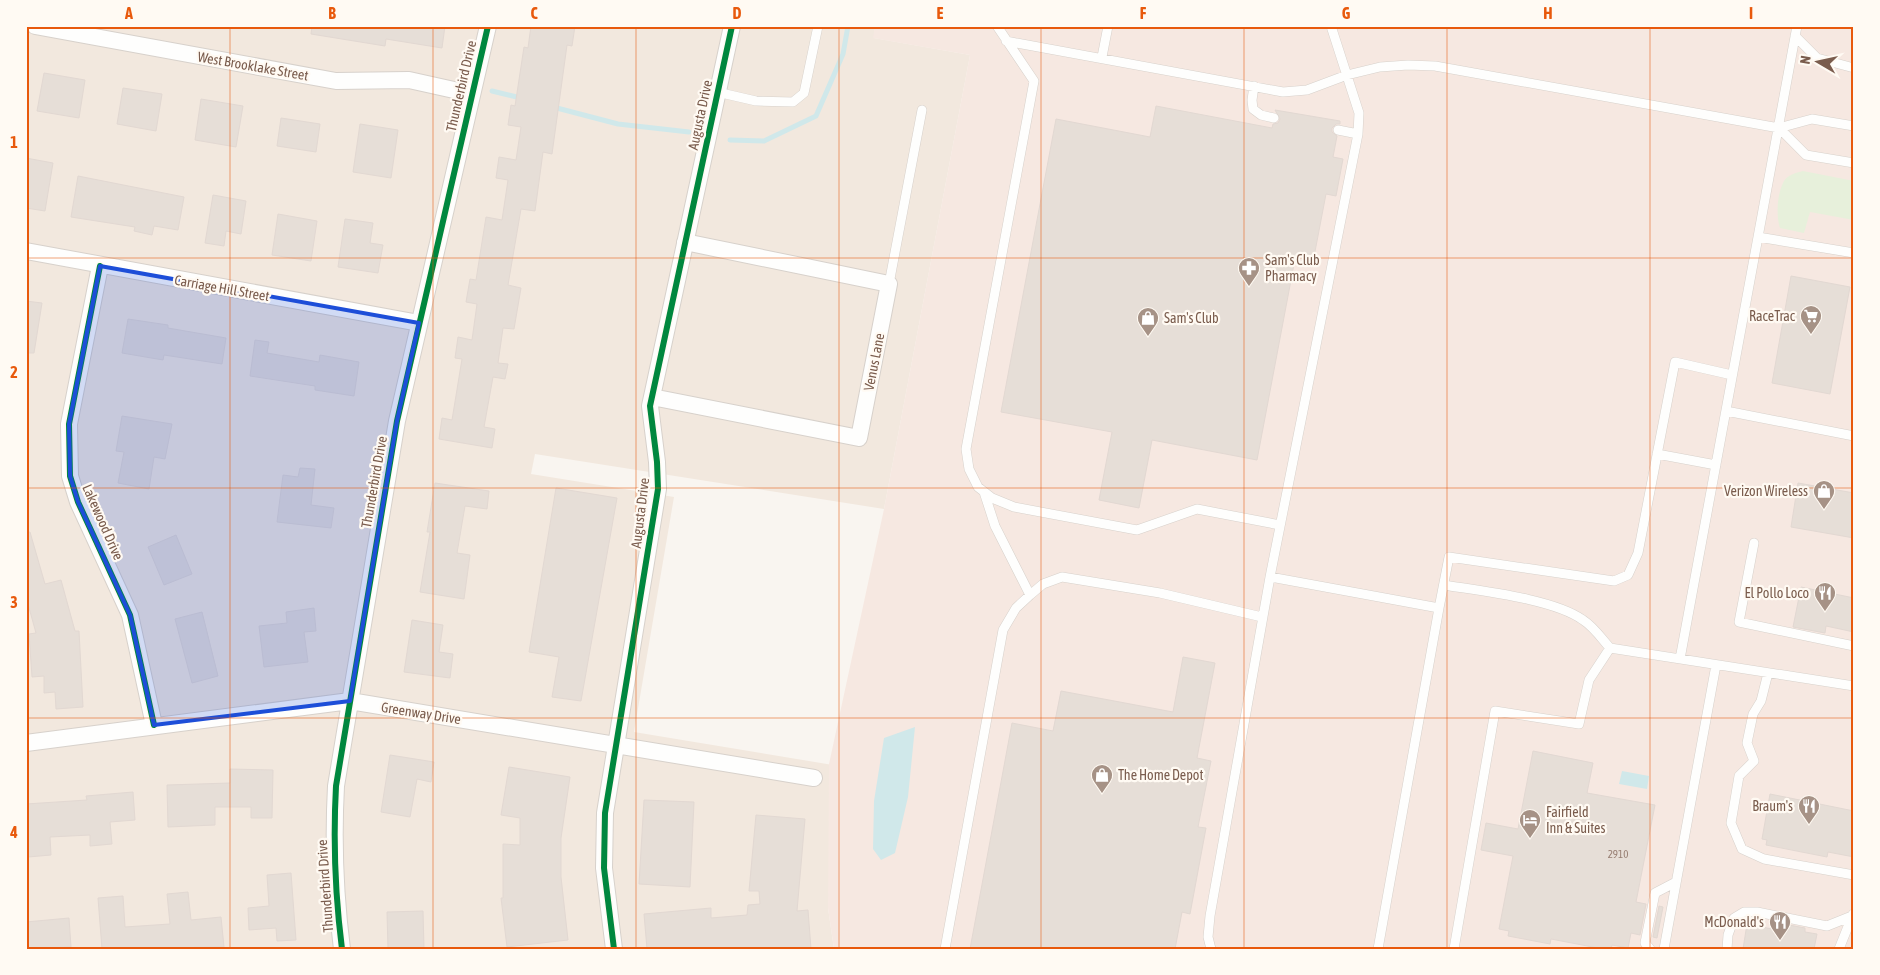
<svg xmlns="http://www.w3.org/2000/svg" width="1880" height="975" font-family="'Asap Condensed',sans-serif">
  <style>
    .residential { fill: #f2e8de }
    .commercial { fill: #f6e8e1 }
    .green { fill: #e7f0db }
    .water { fill: #d0e8ea }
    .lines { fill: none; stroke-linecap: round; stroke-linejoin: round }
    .stream { stroke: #d0e8ea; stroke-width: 5 }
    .building { fill: #e6ded7; stroke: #e2d8d2 }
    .lane-casing { stroke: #d7d1cb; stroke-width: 10 }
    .street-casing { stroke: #d7d1cb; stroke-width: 18 }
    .lane { stroke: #fefefd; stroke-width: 9 }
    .street { stroke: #fefefd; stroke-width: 16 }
    .cycleway-casing { stroke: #fffaf3; stroke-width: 9 }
    .cycleway { stroke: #00873e; stroke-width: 6 }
    .marked { fill: #1d4ed8; fill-opacity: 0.2; stroke: #1d4ed8; stroke-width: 4; stroke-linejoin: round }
    .grid { fill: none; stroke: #e8590c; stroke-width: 1; stroke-opacity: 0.55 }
    .labels { text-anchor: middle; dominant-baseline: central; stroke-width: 4.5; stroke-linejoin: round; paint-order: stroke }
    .number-label { font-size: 11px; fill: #977e72 }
    .street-label { font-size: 14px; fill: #7a5c4d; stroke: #fffaf3 }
    .poi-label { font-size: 14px; fill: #7a5c4d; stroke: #fffaf3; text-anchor: end }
    .neatline { fill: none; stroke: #e8590c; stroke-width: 2 }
    .grid-label { font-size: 16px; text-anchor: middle; font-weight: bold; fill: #e8590c }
  </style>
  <rect width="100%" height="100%" fill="#f9f5f0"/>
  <path class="residential" d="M26,26H875L874,38L970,55L884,509L535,454L531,474L674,497L634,732L839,766L828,908L834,949H26Z"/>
  <path class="commercial" d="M875,26H1854V949H834L828,908L829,764L884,509L970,55L873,38Z"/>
  <path class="green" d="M1803,171L1854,181V220L1810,212L1804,233L1780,228C1776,216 1777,195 1783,183C1786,175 1796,173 1803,171Z"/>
  <path class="water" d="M915,727L908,797L895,853L881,860L873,849L874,801L884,738Z
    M1622,771L1649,776L1647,789L1619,784Z"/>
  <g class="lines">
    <path class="stream" d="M492,91L521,98
      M553,107L618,124L689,132
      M730,140L764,141L816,116L843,54L848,26"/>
  </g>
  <path class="building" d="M312,26H445L442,48L386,39L385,46L311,34Z
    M531,26H575L572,46L567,45L552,154L543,152L535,211L521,209L508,285L521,288L514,329L503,328L498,363L508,364L505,379L493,377L484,427L495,429L492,448L439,439L442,418L452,420L462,359L455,358L458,337L472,340L477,304L466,302L470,279L476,280L486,217L502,220L508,180L496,178L499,157L516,160L521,127L508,125L511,105L515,106L524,47L528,48Z
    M44,73L85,80L79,118L37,111Z
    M123,88L162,94L156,131L117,124Z
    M201,99L243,106L236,147L195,140Z
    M1156,106L1272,128L1273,124L1278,123L1280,119L1275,110L1340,121V124H1336L1332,128V132L1337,136L1333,157L1343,159L1336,196L1326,194L1313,262L1295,259L1257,460L1152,440L1139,508L1099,500L1112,432L1001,412L1056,119L1150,137Z
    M281,118L320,124L316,152L277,146Z
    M360,124L398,130L391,178L353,172Z
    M26,158L53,163L45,211L26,208Z
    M78,176L184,197L178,230L154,226L152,235L134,231L135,227L71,217Z
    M213,195L246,201L241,234L226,231L224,246L205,243Z
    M278,214L317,221L311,261L272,255Z
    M345,219L373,223L370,243L383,245L378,273L338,267Z
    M1791,276L1850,287L1830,394L1772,383Z
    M26,301L42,303L34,353H26Z
    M128,319L168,325V328L226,338L222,364L164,355L163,360L122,353Z
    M255,340L269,342L267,353L319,362L320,355L359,362L354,396L315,390V386L250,376Z
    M122,416L172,424L165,459L154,457L149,489L118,483L124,452L116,451Z
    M300,468L315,469L311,505L334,508L331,528L277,522L283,475L298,477Z
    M435,483L489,491L487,509L465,506L457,553L470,555L464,599L420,592L430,532H427Z
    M1798,483L1854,493V538L1791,527Z
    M556,488L617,498L581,701L552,697L559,657L529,652Z
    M30,532L45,584L61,580L75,631H79L83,707L56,709L55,692L44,693V676L32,677L29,634L36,633L26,597V533Z
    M176,535L192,574L164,585L148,547Z
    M1801,587L1854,598V632L1826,626L1825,633L1793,627Z
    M314,608L316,631L304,632L308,662L264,667L259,626L287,623L286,612Z
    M202,612L218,676L192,683L175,619Z
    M412,620L443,625L439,652L453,654L450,678L404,672Z
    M1183,657L1215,663L1197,758L1211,761L1198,827L1206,828L1190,914L1182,912L1175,949H970L1012,723L1053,731L1061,691L1173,712Z
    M1533,751L1593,763L1587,793L1655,805L1636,902L1646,904L1640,935L1631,933L1628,948L1612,945L1611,949H1603L1551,939L1550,944L1508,936L1509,931L1499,929L1513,856L1481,850L1486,823L1518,829Z
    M390,755L434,762L431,782L417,779L410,817L381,812Z
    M509,767L570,777L561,838V877L568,940L507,947L501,898H503V844L520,845V818L501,815Z
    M230,769L273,770L272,818H251V807H215V825L168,827L167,785L230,783Z
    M133,792L135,820L110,822L112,844L90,846V835L50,837L51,855L28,857L26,804L87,800L86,796Z
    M1770,794L1854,811V857L1828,852L1827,857L1766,845L1767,840L1762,839Z
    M644,800L694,802L690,887L639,884Z
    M756,815L805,819L797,911L808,910L811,949H647L644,914L711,908V918L747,915L748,905L760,904L759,891H749Z
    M291,873L296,940L277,941L276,928L249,930L248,908L269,906L267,875Z
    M188,892L191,920L221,917L224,947L102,949L98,898L123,896L125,927L170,924L167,894Z
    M1659,906L1663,907L1657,938L1653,937Z
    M423,911L424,949H388L387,912Z
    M69,918L71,947L27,949L26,922Z
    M1747,924L1787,932L1789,925L1805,928V932L1817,934L1814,949H1743Z"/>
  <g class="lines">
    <g class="lane-casing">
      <path id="lane" d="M997,26L1034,81L966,449L969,469L978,487L992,498L1014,507L1137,530L1197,509L1280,525
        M1795,36L1817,58L1854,68
        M1006,41L1283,92L1307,90L1347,75L1380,67L1408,65L1435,66L1779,128L1812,119L1854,126
        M1102,57L1108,26
        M1254,86L1252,100L1253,109L1261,115L1274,118
        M717,92L756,101L793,102L804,93L818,26
        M1779,128L1806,155L1854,163
        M1338,130L1358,134
        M1758,237L1854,253
        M889,284L922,110
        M1726,411L1854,436
        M1657,454L1716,465
        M984,492L995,526L1030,595
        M1754,543L1739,622L1854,646
        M1270,577L1439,608L1449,557L1614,581L1628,575L1638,553L1675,362L1732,375
        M1444,585C1481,591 1554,599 1583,620C1594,627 1602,639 1610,648L1854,686
        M1680,659L1797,26
        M1768,673L1761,701L1753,714L1747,743L1754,761L1739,776L1731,823L1742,849L1764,859L1854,875
        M945,949L1003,630L1016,608L1030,595L1043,584L1062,577L1160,593L1262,617
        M1211,949L1208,937L1210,916L1270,577L1358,134L1359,113L1331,26
        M1378,949L1439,608
        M1454,949L1495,711L1579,724L1589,680L1610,648
        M1650,949L1645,943L1655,893L1676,882
        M1664,949L1716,665
        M1727,949L1728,935L1734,918L1744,912H1757L1827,926L1852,916
        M1839,949L1853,914"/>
    </g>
    <g class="street-casing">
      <path id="street" d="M35,26L336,81L409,80L472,94
        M26,251L419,323
        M100,266L69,424L70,476L78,502L130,615L154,725
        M652,397L859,438L889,284L685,242
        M26,743L350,701L814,778
        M342,949C335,894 333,841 336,786L397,421L488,26
        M614,949L604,868L605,813L658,489L657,462L650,406L732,26"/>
    </g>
    <use href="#lane" class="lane"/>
    <use href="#street" class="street"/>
    <g class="cycleway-casing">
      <path id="cycleway" d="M100,266L69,424L70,476L78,502L130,615L154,725
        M342,949C335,894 333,841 336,786L397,421L488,26
        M614,949L604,868L605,813L658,489L657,462L650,406L732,26"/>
    </g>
    <use href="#cycleway" class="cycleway"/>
  </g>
  <path class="marked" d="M100,266L419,323L397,421L350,701L154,725L130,615L78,502L70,476L69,424Z"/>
  <path class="grid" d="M230,26V949M433,26V949M636,26V949M839,26V949M1041,26V949M1244,26V949M1447,26V949M1650,26V949M26,258H1854M26,488H1854M26,718H1854"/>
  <defs>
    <g id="pharmacy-pin" transform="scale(1.125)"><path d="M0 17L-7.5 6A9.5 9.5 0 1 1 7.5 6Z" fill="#a69286" stroke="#fffaf3"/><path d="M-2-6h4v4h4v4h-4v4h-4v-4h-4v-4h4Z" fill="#fff"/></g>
    <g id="supermarket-pin" transform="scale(1.125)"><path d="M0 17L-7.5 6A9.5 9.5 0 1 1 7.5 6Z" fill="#a69286" stroke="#fffaf3"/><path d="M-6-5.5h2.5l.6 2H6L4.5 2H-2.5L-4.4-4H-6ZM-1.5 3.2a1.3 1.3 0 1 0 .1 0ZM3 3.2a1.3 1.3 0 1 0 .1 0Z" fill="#fff"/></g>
    <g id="shop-pin" transform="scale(1.125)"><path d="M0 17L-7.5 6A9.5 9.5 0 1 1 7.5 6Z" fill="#a69286" stroke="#fffaf3"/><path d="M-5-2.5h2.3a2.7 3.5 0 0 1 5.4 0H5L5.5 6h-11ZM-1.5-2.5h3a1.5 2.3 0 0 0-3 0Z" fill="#fff"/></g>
    <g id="restaurant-pin" transform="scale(1.125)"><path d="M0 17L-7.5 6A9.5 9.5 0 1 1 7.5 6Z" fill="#a69286" stroke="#fffaf3"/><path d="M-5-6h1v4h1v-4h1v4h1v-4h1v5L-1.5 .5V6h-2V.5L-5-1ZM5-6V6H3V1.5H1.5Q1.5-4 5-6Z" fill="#fff"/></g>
    <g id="hotel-pin" transform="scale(1.125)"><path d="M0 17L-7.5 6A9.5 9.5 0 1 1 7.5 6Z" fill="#a69286" stroke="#fffaf3"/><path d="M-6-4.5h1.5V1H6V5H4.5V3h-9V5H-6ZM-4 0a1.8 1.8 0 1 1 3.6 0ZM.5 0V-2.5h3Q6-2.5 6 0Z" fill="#fff"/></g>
  </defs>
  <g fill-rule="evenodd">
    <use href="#pharmacy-pin" x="1249" y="268"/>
    <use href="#supermarket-pin" x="1811" y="316"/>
    <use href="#shop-pin" x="1148" y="318"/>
    <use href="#shop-pin" x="1824" y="491"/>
    <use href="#restaurant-pin" x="1825" y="593"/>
    <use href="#shop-pin" x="1102" y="775"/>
    <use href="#restaurant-pin" x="1809" y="806"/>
    <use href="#hotel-pin" x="1530" y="820"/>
    <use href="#restaurant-pin" x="1780" y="922"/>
  </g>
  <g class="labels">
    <g class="number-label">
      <text x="1618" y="854">2910</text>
    </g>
    <g class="street-label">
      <text transform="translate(253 66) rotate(10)">West Brooklake Street</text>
      <text transform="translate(461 86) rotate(-77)">Thunderbird Drive</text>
      <text transform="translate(700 115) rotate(-78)">Augusta Drive</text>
      <text transform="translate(222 288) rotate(10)">Carriage Hill Street</text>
      <text transform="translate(874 362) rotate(-79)">Venus Lane</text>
      <text transform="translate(374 482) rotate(-80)">Thunderbird Drive</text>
      <text transform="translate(640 513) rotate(-83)">Augusta Drive</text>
      <text transform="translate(103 522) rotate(66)">Lakewood Drive</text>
      <text transform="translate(421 713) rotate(9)">Greenway Drive</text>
      <text transform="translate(325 886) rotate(-94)">Thunderbird Drive</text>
    </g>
    <g class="poi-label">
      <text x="1265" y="260" text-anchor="start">Sam's Club<tspan x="1265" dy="16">Pharmacy</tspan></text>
      <text x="1795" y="316">RaceTrac</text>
      <text x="1164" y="318" text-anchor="start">Sam's Club</text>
      <text x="1808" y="491">Verizon Wireless</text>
      <text x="1809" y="593">El Pollo Loco</text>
      <text x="1118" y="775" text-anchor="start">The Home Depot</text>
      <text x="1793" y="806">Braum's</text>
      <text x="1546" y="812" text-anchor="start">Fairfield<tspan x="1546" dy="16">Inn &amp; Suites</tspan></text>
      <text x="1764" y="922">McDonald's</text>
    </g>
  </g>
  <rect width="1880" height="975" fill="none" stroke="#fffaf3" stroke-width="55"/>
  <g transform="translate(1818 62) rotate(279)" stroke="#fffaf3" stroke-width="4" paint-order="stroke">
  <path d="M0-4L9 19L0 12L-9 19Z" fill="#7a5c4d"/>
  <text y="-8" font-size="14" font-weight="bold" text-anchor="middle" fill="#7a5c4d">N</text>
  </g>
  <rect x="28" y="28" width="1824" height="920" class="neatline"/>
  <g class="grid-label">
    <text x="129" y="19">A</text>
    <text x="332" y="19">B</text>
    <text x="534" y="19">C</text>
    <text x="737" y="19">D</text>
    <text x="940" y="19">E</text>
    <text x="1143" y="19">F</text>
    <text x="1346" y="19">G</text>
    <text x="1548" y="19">H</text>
    <text x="1751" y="19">I</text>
    <text x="14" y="148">1</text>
    <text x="14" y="378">2</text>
    <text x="14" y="608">3</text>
    <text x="14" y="838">4</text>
  </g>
</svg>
